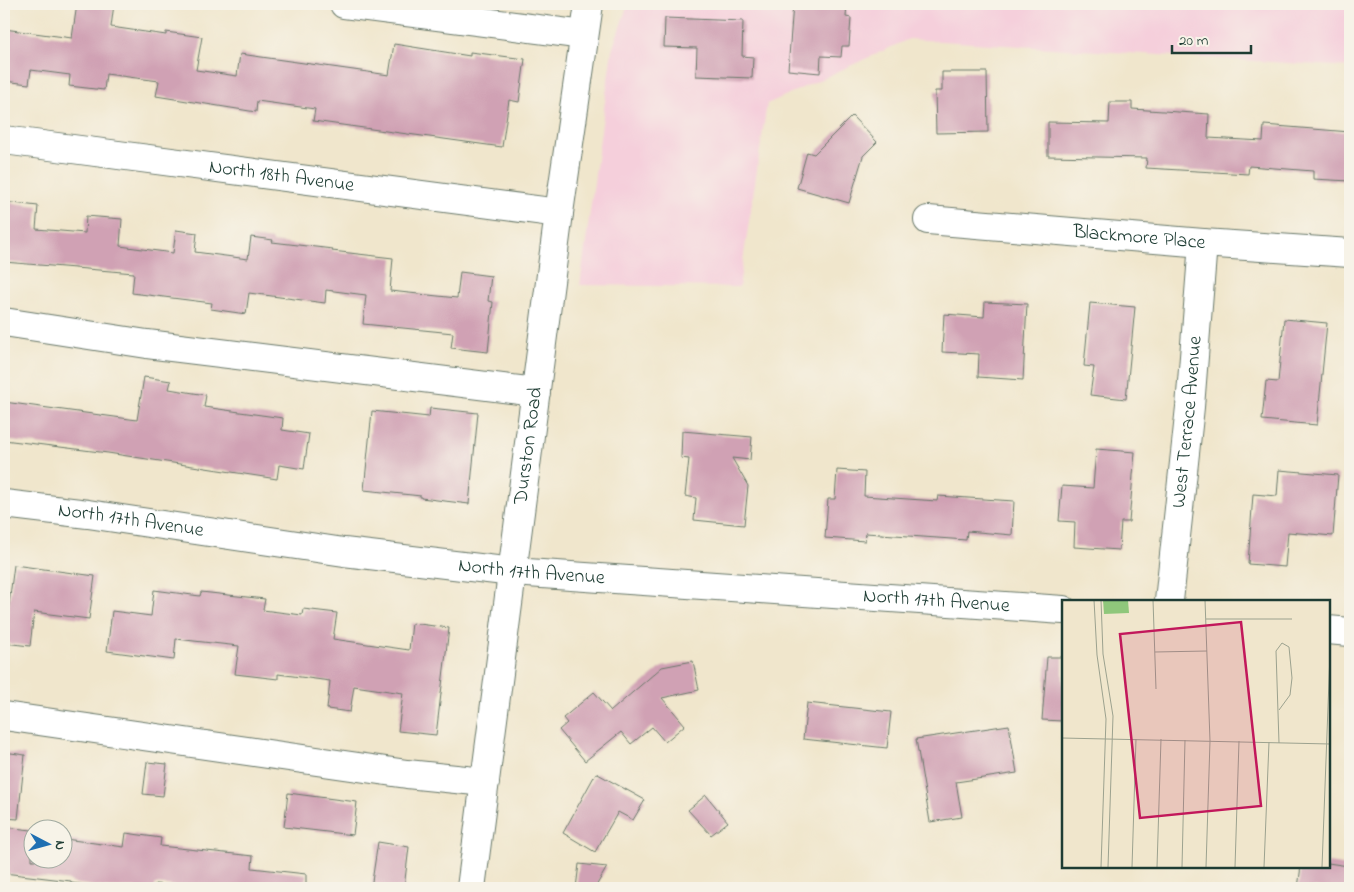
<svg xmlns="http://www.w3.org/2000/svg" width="1354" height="892" font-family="'Indie Flower',sans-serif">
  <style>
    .built { fill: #f5cfdb }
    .building { fill: #d0a1b4 }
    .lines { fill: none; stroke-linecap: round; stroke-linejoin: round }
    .minor-casing { stroke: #687869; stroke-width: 30 }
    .major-casing { stroke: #687869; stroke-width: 30 }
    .minor { stroke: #fff; stroke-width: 28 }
    .major { stroke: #fff; stroke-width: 28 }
    .labels { text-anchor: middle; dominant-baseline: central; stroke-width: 4; stroke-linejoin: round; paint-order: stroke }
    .street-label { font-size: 20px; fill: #1f3d34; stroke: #f7f3e8 }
    .inset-road { fill: none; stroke: #9ca28f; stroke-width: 1 }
    .view { fill: #c2185b; fill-opacity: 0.15; stroke: #c2185b; stroke-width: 2.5 }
    .inset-edge { fill: none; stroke: #1f3d34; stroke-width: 2.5 }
  </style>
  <rect width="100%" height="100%" fill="#f7f3e8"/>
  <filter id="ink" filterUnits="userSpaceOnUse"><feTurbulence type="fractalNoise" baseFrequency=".02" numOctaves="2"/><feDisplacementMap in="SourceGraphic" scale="10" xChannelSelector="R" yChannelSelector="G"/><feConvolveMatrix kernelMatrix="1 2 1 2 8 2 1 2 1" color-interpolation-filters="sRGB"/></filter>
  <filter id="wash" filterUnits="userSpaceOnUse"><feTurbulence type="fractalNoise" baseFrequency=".0096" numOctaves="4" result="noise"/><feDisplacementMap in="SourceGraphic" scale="20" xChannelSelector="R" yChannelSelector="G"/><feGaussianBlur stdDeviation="1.12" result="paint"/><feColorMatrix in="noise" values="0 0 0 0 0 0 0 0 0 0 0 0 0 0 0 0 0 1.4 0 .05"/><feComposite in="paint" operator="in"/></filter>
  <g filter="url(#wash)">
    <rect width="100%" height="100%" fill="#f0e6cc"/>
    <path class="built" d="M628,4H1350V67L909,39L767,104L739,287L580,285L612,50Z"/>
    <g id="blocks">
      <path class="building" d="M77,4H114L111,27L166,35V32L202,37L196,70L237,76L240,54L389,75L394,44L470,56V52L525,59L519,102L509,100L502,147L313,121L315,109L257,101L256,112L156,96L159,81L106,74L104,90L69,86L70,75L31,70L29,84L4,81V29L72,38Z
        M793,4H847L846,17L851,18L849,46H842L841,57L821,56L820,73L788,70Z
        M665,18L743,21L742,56L753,57L752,78L696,76L697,48L664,47Z
        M942,72H987L988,132L936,133L935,91H942Z
        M1110,102H1132V109L1209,114L1208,138L1263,141L1264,125L1350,132V181L1313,179V171L1249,166L1248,174L1146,168L1147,158L1048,156V122L1109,123Z
        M852,116L877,142L863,156L849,203L797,188L807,152L814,154Z
        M4,202L38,206L36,229L85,233L86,216L122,219L120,246L173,253L176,230L197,233L195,252L248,259L251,237L273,240L272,242L333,249L332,251L393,258L390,291L457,298L460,272L491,276L488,301L493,302L488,352L451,348L453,333L363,324L366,295L326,290L325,303L249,293L246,314L211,309L212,303L132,293L134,273L4,262Z
        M985,302L1027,304L1023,380L978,377L979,354L942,352L944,314L984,317Z
        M1090,303L1135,307L1126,399L1090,395L1094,367L1084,366Z
        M1284,319L1327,323L1317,425L1262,420L1266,381L1278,382Z
        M144,377L171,381L169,389L206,395L204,407L283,418L282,430L309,434L304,469L279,465L277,479L108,453L4,440V402L137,420Z
        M430,408L478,413L469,504L421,498V496L364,490L372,411L429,417Z
        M682,431L752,437L750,460L732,458L748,486L744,525L694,520L696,498L685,496L689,459L681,458Z
        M1096,449L1135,452L1129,522H1121L1119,550L1074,547L1075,522L1059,521L1062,486L1093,488Z
        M837,470L865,472L864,496L937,501L938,496L1014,501L1012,535L967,531L966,540L866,533L865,541L825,538L828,499H835Z
        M1279,470L1338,475L1333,536L1288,532L1285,567L1248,564L1253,494L1277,496Z
        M14,565L95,576L89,619L34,612L30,646L4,643Z
        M154,590L200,596L201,592L265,599L263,610L302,615L303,609L337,613L333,639L409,650L412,623L449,628L436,735L398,731L403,693L354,686L350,712L327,709L330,681L278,674V679L235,674L239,646L176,639L174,660L107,651L112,611L151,616Z
        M1047,657H1063V721L1042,720Z
        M693,661L699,690L662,698L685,725L665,742L652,727L631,744L621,732L585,761L559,730L567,723L563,718L594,692L611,711L662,667Z
        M807,703L891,712L887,748L803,739Z
        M1009,725L1017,773L956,782L962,817L930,822L916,739Z
        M4,752L25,755L18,819L4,818Z
        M147,762L167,764L163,796L143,794Z
        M596,773L645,800L633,820L618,812L595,852L563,833Z
        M288,793L357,802L353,835L284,827Z
        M706,795L728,822L711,835L688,810Z
        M4,827L32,830V860H62V833L65,834V839L124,847L126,833L161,838L160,846L253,856L252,868L306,874V888H194L155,884V888H108L71,883V881L4,873Z
        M378,842L409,847L404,888H371Z
        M1328,863L1348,866L1346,888H1298L1301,866H1328Z
        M579,864L607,867L595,888H576Z"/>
    </g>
  </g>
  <g filter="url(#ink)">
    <use href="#blocks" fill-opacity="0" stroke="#687869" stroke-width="1"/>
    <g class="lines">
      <g class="minor-casing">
        <g id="minor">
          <path d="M344,4L584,35"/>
          <path id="s1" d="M4,140L559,213"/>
          <path id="s2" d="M928,220L1203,243L1350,253"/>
          <path d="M4,322L147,344L536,392"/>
          <path id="s3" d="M4,504L88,514L344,552L513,572L1063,610"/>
          <path id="s4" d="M1169,601L1190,407L1203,243"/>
          <path d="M1328,630L1350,632"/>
          <path d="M4,716L407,774L485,782"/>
        </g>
      </g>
      <g class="major-casing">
        <g id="major">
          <path id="s5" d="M471,888L559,213L589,4"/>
        </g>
      </g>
      <use href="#minor" class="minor"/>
      <use href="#major" class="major"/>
    </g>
  </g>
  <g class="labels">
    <g class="street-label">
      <text stroke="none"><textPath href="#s1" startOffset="280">North 18th Avenue</textPath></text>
      <text stroke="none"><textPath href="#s2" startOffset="212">Blackmore Place</textPath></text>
      <text stroke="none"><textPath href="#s4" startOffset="180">West Terrace Avenue</textPath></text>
      <text stroke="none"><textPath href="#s5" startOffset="446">Durston Road</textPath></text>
      <text stroke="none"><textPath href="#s3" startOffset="128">North 17th Avenue</textPath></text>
      <text stroke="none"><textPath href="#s3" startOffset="532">North 17th Avenue</textPath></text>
      <text stroke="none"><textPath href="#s3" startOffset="938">North 17th Avenue</textPath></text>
    </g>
  </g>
  <g transform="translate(1062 600)">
    <rect width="268" height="268" fill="#f0e6cc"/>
    <path d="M41,0H66L67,13L42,14Z" fill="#8fc77b"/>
    <path class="inset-road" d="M32,0L35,55L44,119L39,267M39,0L41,54L51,116L46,267M91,0L94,89M143,0L148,141L144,267M180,0H221M144,19H230M93,52L145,51M0,138L268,144M217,143L214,51L220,43L227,47L230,78L228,95L217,110M70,267L74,139M95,267L99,139M120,267L123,140M173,267L177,141M202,267L207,142M260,267L268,53"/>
    <path class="view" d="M179,22L199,206L78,218L58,34Z"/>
    <rect width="268" height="268" class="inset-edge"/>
  </g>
  <rect width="1354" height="892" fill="none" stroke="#f7f3e8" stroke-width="20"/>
  <g transform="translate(48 844) rotate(96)"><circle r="24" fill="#f7f3e8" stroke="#a1aaa0"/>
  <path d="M0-4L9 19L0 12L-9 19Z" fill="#1f6fb2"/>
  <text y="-8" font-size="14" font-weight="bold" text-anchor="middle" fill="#1f3d34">N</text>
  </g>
  <path d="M1172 45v8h79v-8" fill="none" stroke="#1f3d34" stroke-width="2.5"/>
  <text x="1179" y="45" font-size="15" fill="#1f3d34" stroke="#f7f3e8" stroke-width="4" paint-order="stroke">20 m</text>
</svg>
